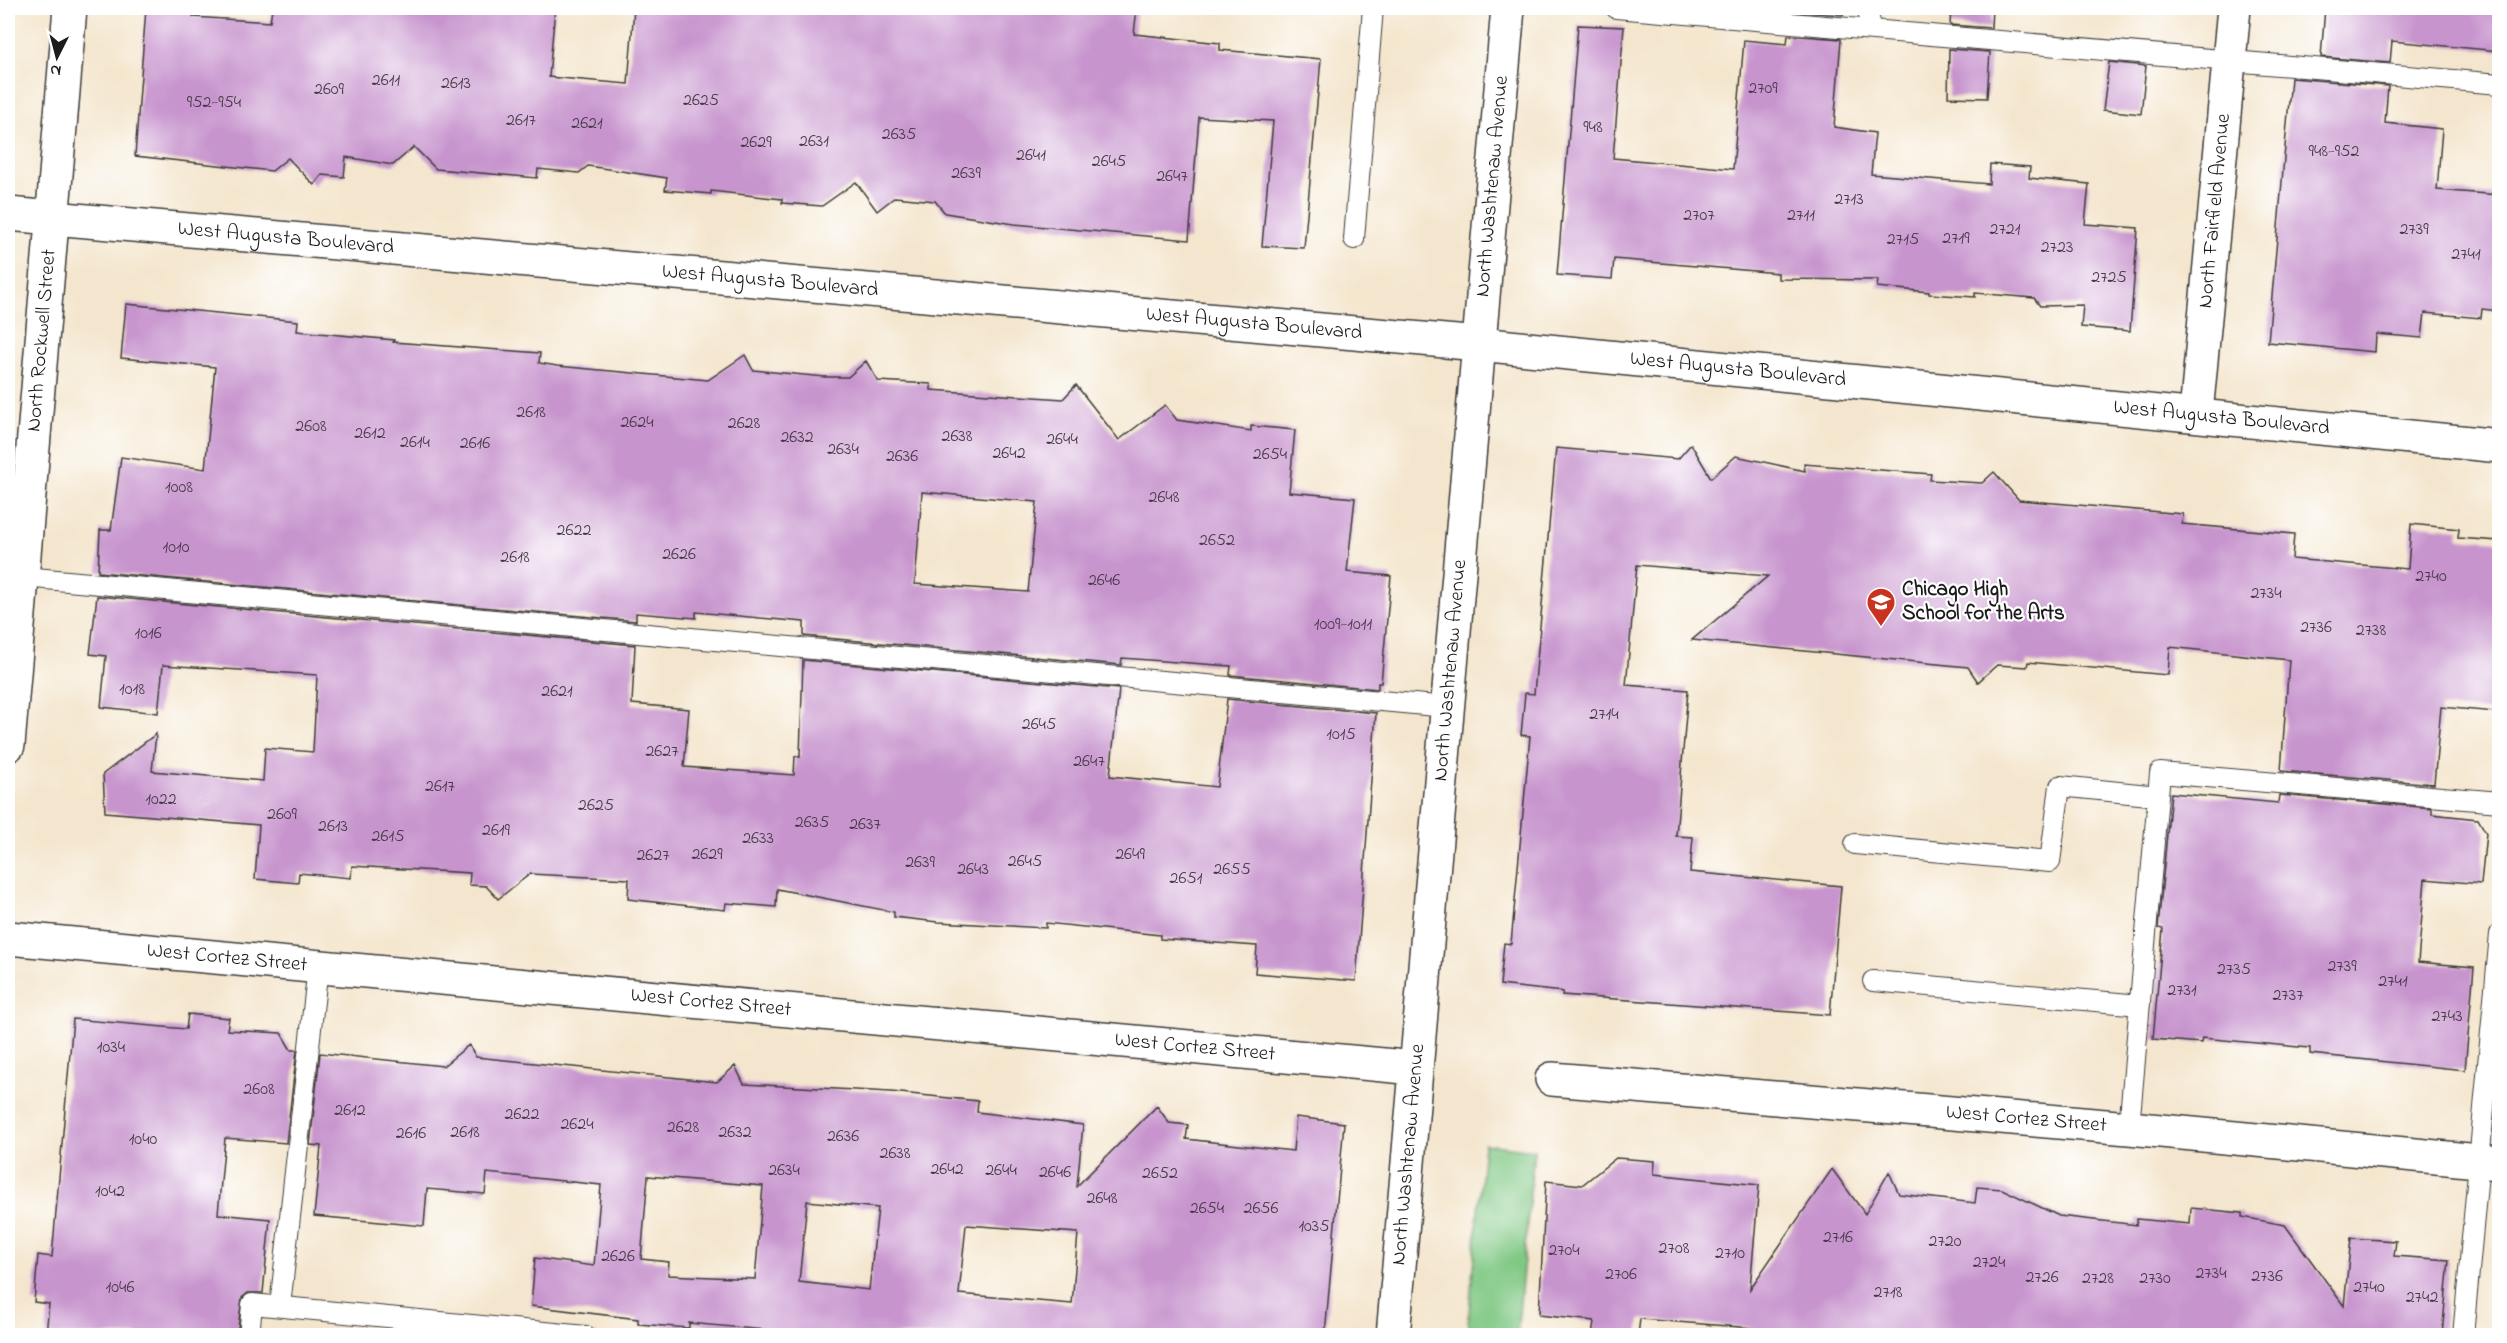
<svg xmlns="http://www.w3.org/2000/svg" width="2507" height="1343" font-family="'Indie Flower',sans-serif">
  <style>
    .green { fill: #80c884; stroke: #4e7250; stroke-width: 1.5 }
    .building { fill: #c794cd; fill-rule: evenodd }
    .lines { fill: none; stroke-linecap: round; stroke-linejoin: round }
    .service-casing { stroke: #3c3a37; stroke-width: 22 }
    .minor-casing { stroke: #3c3a37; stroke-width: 36 }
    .tertiary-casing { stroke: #3c3a37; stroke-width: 36 }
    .service { stroke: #fff; stroke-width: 20 }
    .minor { stroke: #fff; stroke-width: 33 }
    .tertiary { stroke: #fff; stroke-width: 33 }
    .labels { text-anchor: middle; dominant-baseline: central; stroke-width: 4.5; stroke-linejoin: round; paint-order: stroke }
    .number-label { font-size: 18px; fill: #473a48 }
    .street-label { font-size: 21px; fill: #1c1c1c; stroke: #fff }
    .poi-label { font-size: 21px; font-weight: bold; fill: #1c1c1c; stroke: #fff; text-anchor: start }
  </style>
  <rect width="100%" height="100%" fill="#fff"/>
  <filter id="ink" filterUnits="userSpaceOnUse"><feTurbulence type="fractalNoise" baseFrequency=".0167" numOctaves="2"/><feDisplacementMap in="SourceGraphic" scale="12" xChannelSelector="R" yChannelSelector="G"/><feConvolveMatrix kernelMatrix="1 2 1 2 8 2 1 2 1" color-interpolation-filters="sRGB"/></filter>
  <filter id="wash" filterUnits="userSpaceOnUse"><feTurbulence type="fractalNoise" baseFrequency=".008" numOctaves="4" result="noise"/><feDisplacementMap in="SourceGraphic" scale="24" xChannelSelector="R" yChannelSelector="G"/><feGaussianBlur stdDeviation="1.35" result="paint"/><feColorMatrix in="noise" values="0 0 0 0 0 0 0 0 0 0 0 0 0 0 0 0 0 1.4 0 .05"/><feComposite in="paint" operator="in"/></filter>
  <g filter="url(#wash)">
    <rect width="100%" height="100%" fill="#f4e6ce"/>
    <path class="green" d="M1484,1144L1534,1150L1517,1335H1467Z"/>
    <g id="blocks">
      <path class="building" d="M146,8H194L193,17L270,22L272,8H555L549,77L628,84L634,8H1137L1134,34L1220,43V50L1321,59L1304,248L1262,246L1273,121L1199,117L1189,240L1014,224L945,213L935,201L895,197L877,211L856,182L822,206L782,203V199L711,191V194L665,190L667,178L588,166L579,173L538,169L537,178L436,169L414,147L393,165L346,157L344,177L322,175L314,185L288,158L272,171L135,156Z
        M1789,8H1844L1843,15L1789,11Z
        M1951,8H1992L1991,28L1950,25Z
        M2325,8H2499V51L2392,41L2390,63L2321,57Z
        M1578,25L1624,27L1613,158L1733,169L1744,40L1787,44L1788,35L1841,39L1834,127L1875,133L1871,174L1989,184L1990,164L2030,167L2029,178L2089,184L2085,224L2138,228L2130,331L2081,327L2083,305L2040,306L2034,298L1975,293V297L1929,294V292L1877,287L1878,280L1778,279V273L1614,259L1612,279L1557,275Z
        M1949,49L1990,52L1987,98L1948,97Z
        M2109,62L2146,66L2141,114L2103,110Z
        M2291,78L2388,86L2385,123L2442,129L2437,190L2499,195V311L2482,309L2481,318L2425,313L2422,338L2376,334L2375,352L2268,342Z
        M126,304L298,321L297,331L394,340L393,342L540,353L539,363L557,366L708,380L745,355L753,370L825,377H848L866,361L878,381L931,384V390L1063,399L1076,385L1119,440L1165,405L1177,420L1251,431V426L1295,430L1289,492L1355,498L1347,572L1391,576L1381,683H1378V689L1230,675L1231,666L1122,658L1121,665L804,636V622L696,612V618L636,613V621L98,572L100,530H111L121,457L205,469L215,367L121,358ZM922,492L1037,502L1028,592L915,584Z
        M1691,444L1711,478L1736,456L1805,471L1804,464L1931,474L1930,480L1982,483L1994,472L2019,500L2183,514L2182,524L2294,534L2292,559L2408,569L2411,524L2459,529L2458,538L2499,541V666L2495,712L2441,707L2434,784L2281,771L2289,660L2170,647L2168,675L2028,662L2027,667L1997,665L1978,682L1968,667L1692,640L1768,576L1637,565L1626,685L1688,690L1676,836L1693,837L1690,872L1841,886L1830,1015L1562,995L1563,992L1500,985L1504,943L1511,944L1530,736L1521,735L1525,693L1534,694L1556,448L1678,459Z
        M97,596L635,645L632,704L689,709L684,767L794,775L795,756L800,757L803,660L1119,689L1110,776L1217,787L1227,699L1376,713L1356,981L1255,973L1257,946L1160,939V935L1046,923V928L938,922L894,917V912L777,889L776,907L726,903L725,910L628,899L629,879L530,874L498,899L486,886L469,885L470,873L352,866L351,878L299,873L298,883L255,879L259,825L105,812L103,774L156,734L152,771L263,781L265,748L313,752L317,675L163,665L158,713L101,707L106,656L90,654Z
        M2171,793L2278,803L2279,795L2432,808V814L2478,819L2486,833L2481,884L2425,879L2418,962L2474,967L2465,1070L2310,1054V1048L2202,1038L2201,1043L2153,1039L2163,929L2158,928Z
        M188,1014L229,1018L227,1030L281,1033L291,1050H297L286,1143L225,1138L218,1214L270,1219L263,1293H248L242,1298L237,1335H46L49,1304L34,1302L38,1255L52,1257L73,1019L186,1029Z
        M469,1045L476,1057L717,1082L735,1066L744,1084L891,1092L978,1101L977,1112L1083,1125L1077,1186L1157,1106L1169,1123L1188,1125L1186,1139L1293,1151L1296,1117L1344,1123L1325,1335H820L689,1323V1328L638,1324V1319L531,1306L535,1258L594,1266L601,1185L487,1173L485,1194L427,1189L424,1226L314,1216L321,1146L310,1145L320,1053L443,1066ZM648,1176L763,1186L755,1279L668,1275L669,1262L641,1259ZM807,1201L878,1208L869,1290L799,1282ZM966,1225L1078,1233L1072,1304L959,1294Z
        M1616,1158L1655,1161L1654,1174L1759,1185L1750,1289L1832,1169L1865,1214L1889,1172L1899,1194L1975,1203L1977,1187L2002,1189L2059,1216L2137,1225V1219L2190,1224L2191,1208L2242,1213V1217L2285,1225L2344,1306L2351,1238L2396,1241L2394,1256L2449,1260L2442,1335H1751L1752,1328L1640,1319L1638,1335H1592L1594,1321L1539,1315L1546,1181L1582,1185Z"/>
    </g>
  </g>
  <g filter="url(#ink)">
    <use href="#blocks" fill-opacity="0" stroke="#3c3a37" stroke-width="1.5"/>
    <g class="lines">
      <g class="service-casing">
        <path id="service" d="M1616,8L2500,84
          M1868,29L1870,8
          M1354,239L1373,8
          M13,576L1447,707
          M1855,844L2050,862L2060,786L2158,796
          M1873,981L2140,1005
          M2129,1128L2160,773L2500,802
          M280,1306L318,966
          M249,1336L252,1304L586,1336
          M2463,1336L2500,934"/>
      </g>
      <g class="minor-casing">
        <g id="minor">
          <path id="s1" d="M2196,414L2234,8"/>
          <path id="s2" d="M8,745L70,8"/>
          <path id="s3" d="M8,938L1416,1068"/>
          <path id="s4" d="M1552,1079L2129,1128L2500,1163"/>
          <path id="s5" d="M1393,1336L1508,8"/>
        </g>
      </g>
      <g class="tertiary-casing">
        <g id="tertiary">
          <path id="s6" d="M8,214L1479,344L2500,446"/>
        </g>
      </g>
      <use href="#service" class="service"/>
      <use href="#minor" class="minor"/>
      <use href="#tertiary" class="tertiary"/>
    </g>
  </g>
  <defs>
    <g id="school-pin" transform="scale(1.5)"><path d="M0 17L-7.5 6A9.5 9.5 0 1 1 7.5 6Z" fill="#c8321e" stroke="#fff"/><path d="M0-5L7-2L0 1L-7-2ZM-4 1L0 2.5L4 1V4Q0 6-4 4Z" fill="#fff"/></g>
  </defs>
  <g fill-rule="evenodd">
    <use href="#school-pin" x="1881" y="602"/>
  </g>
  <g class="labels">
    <g class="number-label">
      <text x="386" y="81">2611</text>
      <text x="456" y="84">2613</text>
      <text x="1763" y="89">2709</text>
      <text x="329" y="90">2609</text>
      <text x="701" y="101">2625</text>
      <text x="214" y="103">952-954</text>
      <text x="521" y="121">2617</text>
      <text x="587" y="124">2621</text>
      <text x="1593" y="128">948</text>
      <text x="899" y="135">2635</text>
      <text x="814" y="142">2631</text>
      <text x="756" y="143">2629</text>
      <text x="2334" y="152">948-952</text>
      <text x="1031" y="156">2641</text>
      <text x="1109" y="162">2645</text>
      <text x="966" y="174">2639</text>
      <text x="1172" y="177">2647</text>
      <text x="1849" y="200">2713</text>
      <text x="1699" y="216">2707</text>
      <text x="1801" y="216">2711</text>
      <text x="2005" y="230">2721</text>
      <text x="2414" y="230">2739</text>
      <text x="1956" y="239">2719</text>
      <text x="1903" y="240">2715</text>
      <text x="2057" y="248">2723</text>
      <text x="2466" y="255">2741</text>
      <text x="2109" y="278">2725</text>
      <text x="531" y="413">2618</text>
      <text x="637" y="423">2624</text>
      <text x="744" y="424">2628</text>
      <text x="311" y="427">2608</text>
      <text x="370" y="434">2612</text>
      <text x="957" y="437">2638</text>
      <text x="797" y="438">2632</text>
      <text x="1062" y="440">2644</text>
      <text x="415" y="443">2614</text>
      <text x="475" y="444">2616</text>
      <text x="843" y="450">2634</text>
      <text x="1009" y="454">2642</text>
      <text x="1270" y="455">2654</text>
      <text x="902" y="457">2636</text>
      <text x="179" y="488">1008</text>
      <text x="1164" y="498">2648</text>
      <text x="574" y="531">2622</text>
      <text x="1217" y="541">2652</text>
      <text x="176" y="548">1010</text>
      <text x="679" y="555">2626</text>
      <text x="515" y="558">2618</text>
      <text x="2431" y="577">2740</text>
      <text x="1104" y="581">2646</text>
      <text x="2266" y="594">2734</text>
      <text x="1343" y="625">1009-1011</text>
      <text x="2316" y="628">2736</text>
      <text x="2371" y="631">2738</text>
      <text x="148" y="634">1016</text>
      <text x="132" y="690">1018</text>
      <text x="557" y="692">2621</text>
      <text x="1604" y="715">2714</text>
      <text x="1039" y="725">2645</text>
      <text x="1341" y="735">1015</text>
      <text x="662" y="752">2627</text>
      <text x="1089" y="762">2647</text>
      <text x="440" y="787">2617</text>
      <text x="161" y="800">1022</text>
      <text x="596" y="806">2625</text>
      <text x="282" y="815">2609</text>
      <text x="812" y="823">2635</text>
      <text x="865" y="825">2637</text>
      <text x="333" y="827">2613</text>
      <text x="496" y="831">2619</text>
      <text x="388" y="837">2615</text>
      <text x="758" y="839">2633</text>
      <text x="707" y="855">2629</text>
      <text x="1130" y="855">2649</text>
      <text x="653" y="856">2627</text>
      <text x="1025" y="862">2645</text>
      <text x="920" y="863">2639</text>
      <text x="973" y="870">2643</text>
      <text x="1232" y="870">2655</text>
      <text x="1186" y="879">2651</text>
      <text x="2342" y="967">2739</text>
      <text x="2234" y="970">2735</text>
      <text x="2393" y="982">2741</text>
      <text x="2182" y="991">2731</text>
      <text x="2288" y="996">2737</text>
      <text x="2447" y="1017">2743</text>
      <text x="111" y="1048">1034</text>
      <text x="259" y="1090">2608</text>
      <text x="350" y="1111">2612</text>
      <text x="522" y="1115">2622</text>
      <text x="577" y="1125">2624</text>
      <text x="683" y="1128">2628</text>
      <text x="465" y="1133">2618</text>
      <text x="735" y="1133">2632</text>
      <text x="411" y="1134">2616</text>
      <text x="843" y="1137">2636</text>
      <text x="143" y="1140">1040</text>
      <text x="895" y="1154">2638</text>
      <text x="947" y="1170">2642</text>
      <text x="784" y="1171">2634</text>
      <text x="1001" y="1171">2644</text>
      <text x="1055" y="1173">2646</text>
      <text x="1160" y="1174">2652</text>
      <text x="110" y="1192">1042</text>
      <text x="1102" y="1199">2648</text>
      <text x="1207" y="1209">2654</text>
      <text x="1261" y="1209">2656</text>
      <text x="1314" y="1227">1035</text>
      <text x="1838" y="1238">2716</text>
      <text x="1945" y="1242">2720</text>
      <text x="1674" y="1249">2708</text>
      <text x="1564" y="1251">2704</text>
      <text x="1730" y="1254">2710</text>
      <text x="618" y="1257">2626</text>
      <text x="1989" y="1263">2724</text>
      <text x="2211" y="1274">2734</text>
      <text x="1621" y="1275">2706</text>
      <text x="2267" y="1277">2736</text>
      <text x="2042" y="1278">2726</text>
      <text x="2098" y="1279">2728</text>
      <text x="2155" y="1279">2730</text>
      <text x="120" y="1288">1046</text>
      <text x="2369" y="1288">2740</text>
      <text x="1888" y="1293">2718</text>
      <text x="2422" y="1298">2742</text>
    </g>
    <g class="street-label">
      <text stroke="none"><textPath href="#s5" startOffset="1154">North Washtenaw Avenue</textPath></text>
      <text stroke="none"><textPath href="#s1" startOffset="204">North Fairfield Avenue</textPath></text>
      <text stroke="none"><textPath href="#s6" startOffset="279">West Augusta Boulevard</textPath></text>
      <text stroke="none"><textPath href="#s6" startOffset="765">West Augusta Boulevard</textPath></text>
      <text stroke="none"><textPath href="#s6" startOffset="1251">West Augusta Boulevard</textPath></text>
      <text stroke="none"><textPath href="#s2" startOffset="406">North Rockwell Street</textPath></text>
      <text stroke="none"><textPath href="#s6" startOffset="1737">West Augusta Boulevard</textPath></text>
      <text stroke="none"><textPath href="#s6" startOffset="2223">West Augusta Boulevard</textPath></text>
      <text stroke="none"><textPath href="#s5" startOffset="668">North Washtenaw Avenue</textPath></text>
      <text stroke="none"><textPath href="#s3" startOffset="220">West Cortez Street</textPath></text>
      <text stroke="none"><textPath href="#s3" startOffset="706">West Cortez Street</textPath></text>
      <text stroke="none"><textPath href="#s3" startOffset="1192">West Cortez Street</textPath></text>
      <text stroke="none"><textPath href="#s4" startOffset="476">West Cortez Street</textPath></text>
      <text stroke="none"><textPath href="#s5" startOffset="182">North Washtenaw Avenue</textPath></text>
    </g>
    <g class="poi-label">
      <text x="1902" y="590">Chicago High<tspan x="1902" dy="24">School for the Arts</tspan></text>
    </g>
  </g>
  <rect width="2507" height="1343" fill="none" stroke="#fff" stroke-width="30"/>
  <g transform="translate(57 57) rotate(186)" stroke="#ffffff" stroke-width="4.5" paint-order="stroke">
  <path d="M0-4.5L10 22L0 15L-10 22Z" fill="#1c1c1c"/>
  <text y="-9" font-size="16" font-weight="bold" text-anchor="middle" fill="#1c1c1c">N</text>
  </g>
</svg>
